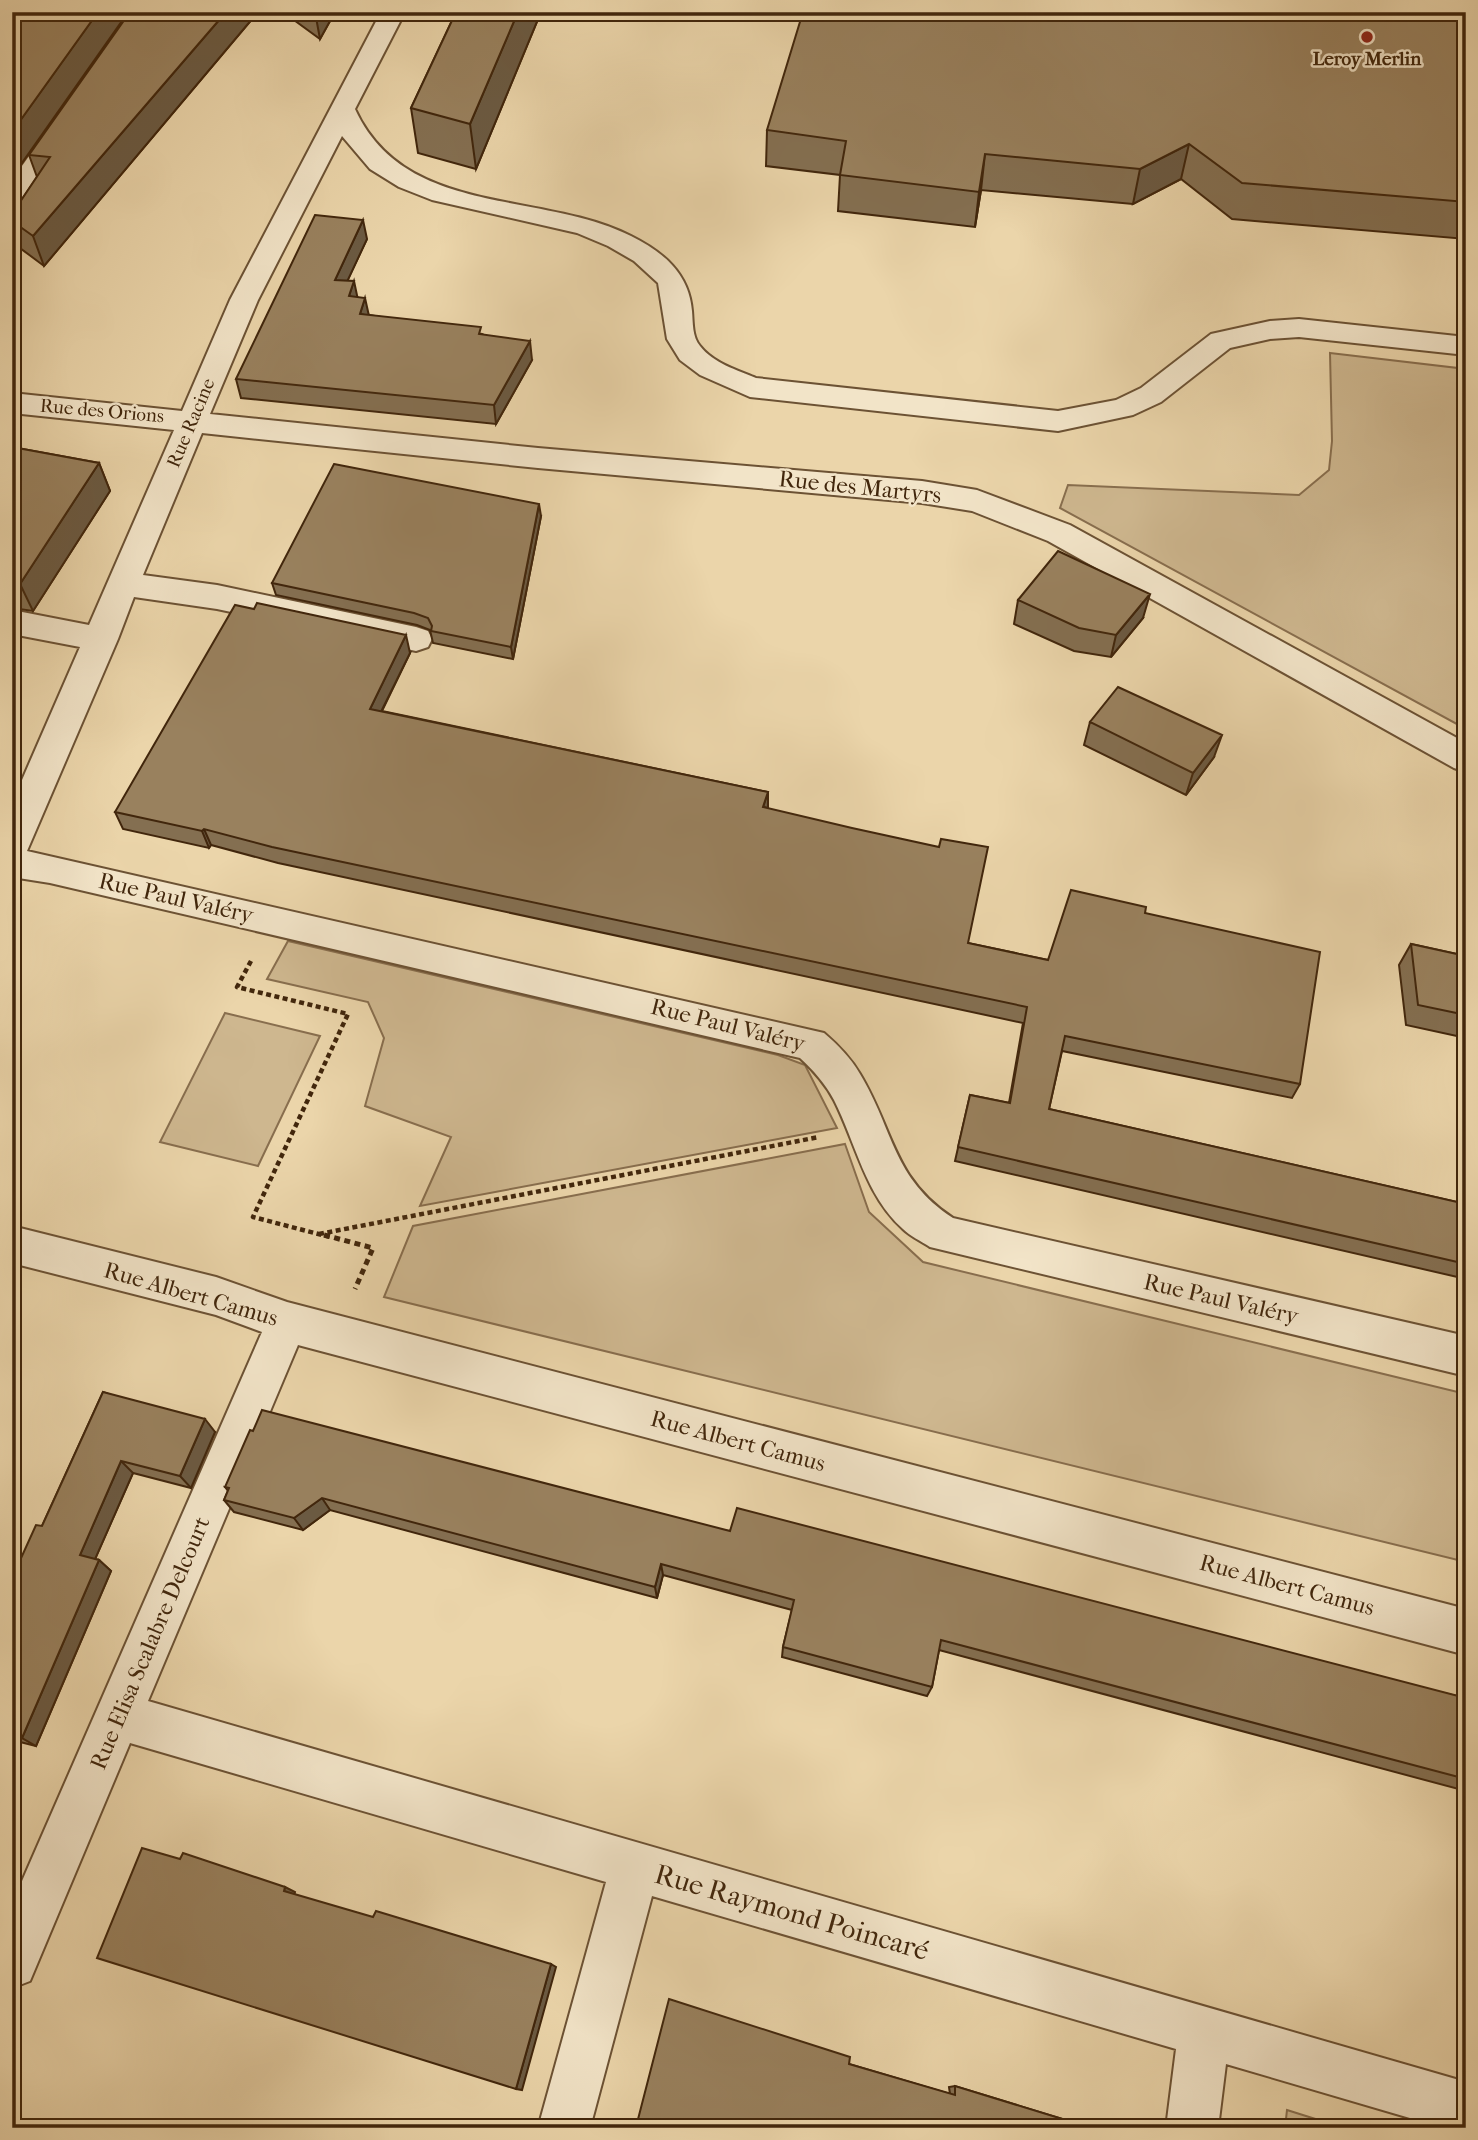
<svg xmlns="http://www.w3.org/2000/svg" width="1478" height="2140" font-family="'IM FELL French Canon',serif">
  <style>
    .green { fill: #ceb78f; stroke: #886e4e; stroke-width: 2 }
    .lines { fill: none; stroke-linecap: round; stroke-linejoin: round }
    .minor-casing { stroke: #6c5234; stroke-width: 4 }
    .path-far1 { stroke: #41260c; stroke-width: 4.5; stroke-dasharray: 5 3.5; stroke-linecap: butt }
    .path { stroke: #41260c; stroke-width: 5; stroke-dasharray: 6 4.5; stroke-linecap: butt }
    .minor { fill: #f2e4c8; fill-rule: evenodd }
    .wall { fill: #846f51; stroke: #41260c; stroke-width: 2 }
    .shaded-wall { fill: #6b5a42; stroke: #41260c; stroke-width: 2 }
    .building { fill: #99815e; stroke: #41260c; stroke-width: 2 }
    .poi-dot { fill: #8f2418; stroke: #f2e4c8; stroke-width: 2.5 }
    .labels { text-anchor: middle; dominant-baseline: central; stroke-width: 5; stroke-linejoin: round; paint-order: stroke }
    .far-poi-label { font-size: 19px; font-weight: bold; fill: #41260c; stroke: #f2e4c8 }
    .far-street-label { font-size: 19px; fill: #41260c; stroke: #f2e4c8 }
    .street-label { font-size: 23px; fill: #41260c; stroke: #f2e4c8 }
    .near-street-label { font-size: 28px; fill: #41260c; stroke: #f2e4c8 }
  </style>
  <rect width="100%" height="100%" fill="#ebd5aa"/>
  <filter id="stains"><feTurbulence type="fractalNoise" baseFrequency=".00286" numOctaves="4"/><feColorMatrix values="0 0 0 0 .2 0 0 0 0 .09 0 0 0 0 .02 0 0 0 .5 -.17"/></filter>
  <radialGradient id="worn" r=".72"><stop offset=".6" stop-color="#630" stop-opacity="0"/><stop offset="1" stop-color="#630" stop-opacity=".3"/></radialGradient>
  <path class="green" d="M1330,353L1466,369V729L1060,508L1068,485L1299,495L1329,470L1332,441Z
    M288,941L778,1055L805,1065L837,1128L420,1206L451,1137L365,1106L384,1038L368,1002L267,979Z
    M225,1013L320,1036L258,1166L160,1142Z
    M845,1144L869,1212L923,1262L1466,1394V1562L384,1297L413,1226Z
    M1287,2110L1344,2128H1285Z"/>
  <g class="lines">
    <g class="minor-casing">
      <path id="minor" d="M381,12H405L355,109C405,218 540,190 631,236C663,252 689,273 692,311C693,322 692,337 700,346C713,363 737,370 756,378L1058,411L1116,400L1141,388L1211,334L1270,321L1299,319L1466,337V355L1299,337L1270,339L1230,348L1161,402L1133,415L1058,431L750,397L700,375L680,360L667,339L658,283L634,261L608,246L577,233L432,200L399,187L370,169L342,136L258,300L210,414L538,448L922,481L977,490L1070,525L1466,743V772L1454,768L1048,541L972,511L922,503L538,468L202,433L143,575L217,585L416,627L428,631L432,639L428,647L416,651L217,609L134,597L118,639L27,851L824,1033C838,1045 850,1057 860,1074C894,1130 892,1178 953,1218L1466,1336V1376L930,1247C921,1241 910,1236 903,1229C865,1195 856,1143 834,1100C825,1083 813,1070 800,1058L50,883L12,877V803L80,647L12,634V610L89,625L174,430L12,413V393L182,411L230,300Z
        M63,119L72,121L76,127L22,206L12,208V180L54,121Z
        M12,1226L216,1277L287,1302L1466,1609V1655L298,1345L148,1701L1466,2082V2128H1444L1226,2064L1218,2128H1166L1176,2049L652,1896L590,2128H538L606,1882L130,1743L30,1981L12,1988V1904L262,1332L216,1315L12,1263Z"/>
    </g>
    <path class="path-far1" d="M251,961L237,987L348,1014L253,1217L330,1237
      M319,1234L819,1137"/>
    <path class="path" d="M324,1235L373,1248L355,1289"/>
    <use href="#minor" class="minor"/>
  </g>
  <path class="wall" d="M12,12H258L44,266L20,248L12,227V214L37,177L29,155L126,18H124L12,177Z
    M283,12H335L320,39Z
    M456,12H541L476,169L418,153L411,108Z
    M1466,12V239L1232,219L1181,179L1133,204L981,190L975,227L838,211L840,175L766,166L767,130Z
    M367,239L347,281L369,315L482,334L532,360L496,424L241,398L236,379Z
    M12,447L99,463L110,491L33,611L12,608Z
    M541,516L513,659L433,643L430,630L417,625L276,595L272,583Z
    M1018,600L1143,618L1111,657L1074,651L1014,624Z
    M410,653L382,711L768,792V808L968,943L1048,960L1145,913L1300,1084L1292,1098L1062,1051L1049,1109L1466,1204V1279L955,1161L970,1095L1009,1103L1023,1023L278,863L211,845L209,848L123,829L115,812Z
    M1090,722L1214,757L1186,795L1084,745Z
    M1466,940V1038L1406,1025L1399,965L1411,944L1457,954Z
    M103,1392L215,1432L191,1488L133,1473L95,1559L99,1560L111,1571L36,1746L12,1740V1578L42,1526Z
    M225,1487L730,1531L1466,1698V1791L939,1650L932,1687L927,1696L782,1657L783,1647L792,1610L663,1575L657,1598L330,1510L303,1530L234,1512L224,1500L228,1491Z
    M849,2064L950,2094L949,2087L955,2086L1069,2121L640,2128Z"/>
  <path class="shaded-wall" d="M98,12H134V15L124,18L12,177V132Z
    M226,12H258L44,266L33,236Z
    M315,12H335L320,39Z
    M518,12H541L476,169L470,124Z
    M1189,144L1181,179L1133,204L1140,169Z
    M985,154L981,190L975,227L979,192Z
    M363,220L367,239L339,299L335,280Z
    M354,281L358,300L349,296Z
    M365,298L369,316L360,314Z
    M530,341L532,360L496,424L494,405Z
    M99,463L110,491L33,611L20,584Z
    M539,504L541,516L513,659L511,647Z
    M1150,594L1143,618L1111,657L1116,635Z
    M12,631L15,637L12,642Z
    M406,635L410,653L374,726L370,709Z
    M1222,735L1214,757L1186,795L1193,773Z
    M768,792V808L763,807Z
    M204,829L211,845L209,848L202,831Z
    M205,1419L215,1432L191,1488L180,1476Z
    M121,1461L133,1473L92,1566L80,1555Z
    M322,1498L330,1510L303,1530L294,1518Z
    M99,1560L111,1571L36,1746L22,1738Z
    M661,1564L663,1575L657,1598L655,1587Z
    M285,1887L295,1892L294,1896L284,1891Z
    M551,1964L556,1967L522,2090L516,2089Z"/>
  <path class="building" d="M12,12H98L12,132Z
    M130,12H226L33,236L12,221V214L50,157L29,155Z
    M456,12H518L470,124L411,108Z
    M803,12H1466V202L1242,183L1189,144L1140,169L985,154L979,192L840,175L846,141L767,130Z
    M315,215L363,220L335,280L354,281L349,296L365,298L360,314L481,327L479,334L530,341L494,405L236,379Z
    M12,447L99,463L20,584L12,583Z
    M334,464L539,504L511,647L431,631L432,626L428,618L414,613L272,583Z
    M1058,551L1150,594L1116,635L1079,628L1018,600Z
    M257,603L406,635L370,709L768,792L763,807L852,828L939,847L941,839L988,847L968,943L1048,960L1071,890L1146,907L1145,913L1320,952L1300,1084L1065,1036L1049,1109L1466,1204V1264L958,1147L970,1095L1010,1103L1027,1007L272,847L204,829L202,831L115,812L235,605L254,609Z
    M1118,687L1222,735L1193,773L1090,722Z
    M1411,944L1466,956V1015L1418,1005Z
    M103,1392L205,1419L180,1476L121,1461L80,1555L99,1560L22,1738L12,1736V1578L36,1525L42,1526Z
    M262,1410L730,1531L737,1508L1466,1698V1779L941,1640L932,1687L783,1647L794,1600L661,1564L655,1587L322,1498L294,1518L224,1500L229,1488L225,1487L250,1430L253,1431Z
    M142,1848L180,1859L183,1853L285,1887L284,1891L373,1917L376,1911L551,1964L516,2089L97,1958Z
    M669,1999L850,2057L849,2064L955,2095V2086L1069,2121L1070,2128H640L636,2127Z"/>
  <circle class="poi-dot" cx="1367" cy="37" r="7"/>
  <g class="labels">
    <g class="far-poi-label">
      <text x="1367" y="59">Leroy Merlin</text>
    </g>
    <g class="far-street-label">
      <text transform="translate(102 411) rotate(5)">Rue des Orions</text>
      <text transform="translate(191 423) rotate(-67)">Rue Racine</text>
    </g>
    <g class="street-label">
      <text transform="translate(860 487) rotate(6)">Rue des Martyrs</text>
      <text transform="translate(176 898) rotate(13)">Rue Paul Valéry</text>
      <text transform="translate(728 1025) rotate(14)">Rue Paul Valéry</text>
      <text transform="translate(191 1294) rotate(16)">Rue Albert Camus</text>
      <text transform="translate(1221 1299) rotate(13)">Rue Paul Valéry</text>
      <text transform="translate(738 1441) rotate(15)">Rue Albert Camus</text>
      <text transform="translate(1287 1585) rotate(15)">Rue Albert Camus</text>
      <text transform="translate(150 1643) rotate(-67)">Rue Elisa Scalabre Delcourt</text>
    </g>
    <g class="near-street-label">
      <text transform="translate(792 1912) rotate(16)">Rue Raymond Poincaré</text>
    </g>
  </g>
  <rect width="1478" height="2140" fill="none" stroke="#ebd5aa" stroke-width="42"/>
  <rect x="14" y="14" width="1450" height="2112" fill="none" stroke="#41260c" stroke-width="3.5"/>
  <rect x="21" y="21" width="1436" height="2098" fill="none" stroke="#41260c" stroke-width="2"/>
  <rect width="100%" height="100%" filter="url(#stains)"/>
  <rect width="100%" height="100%" fill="url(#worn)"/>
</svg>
